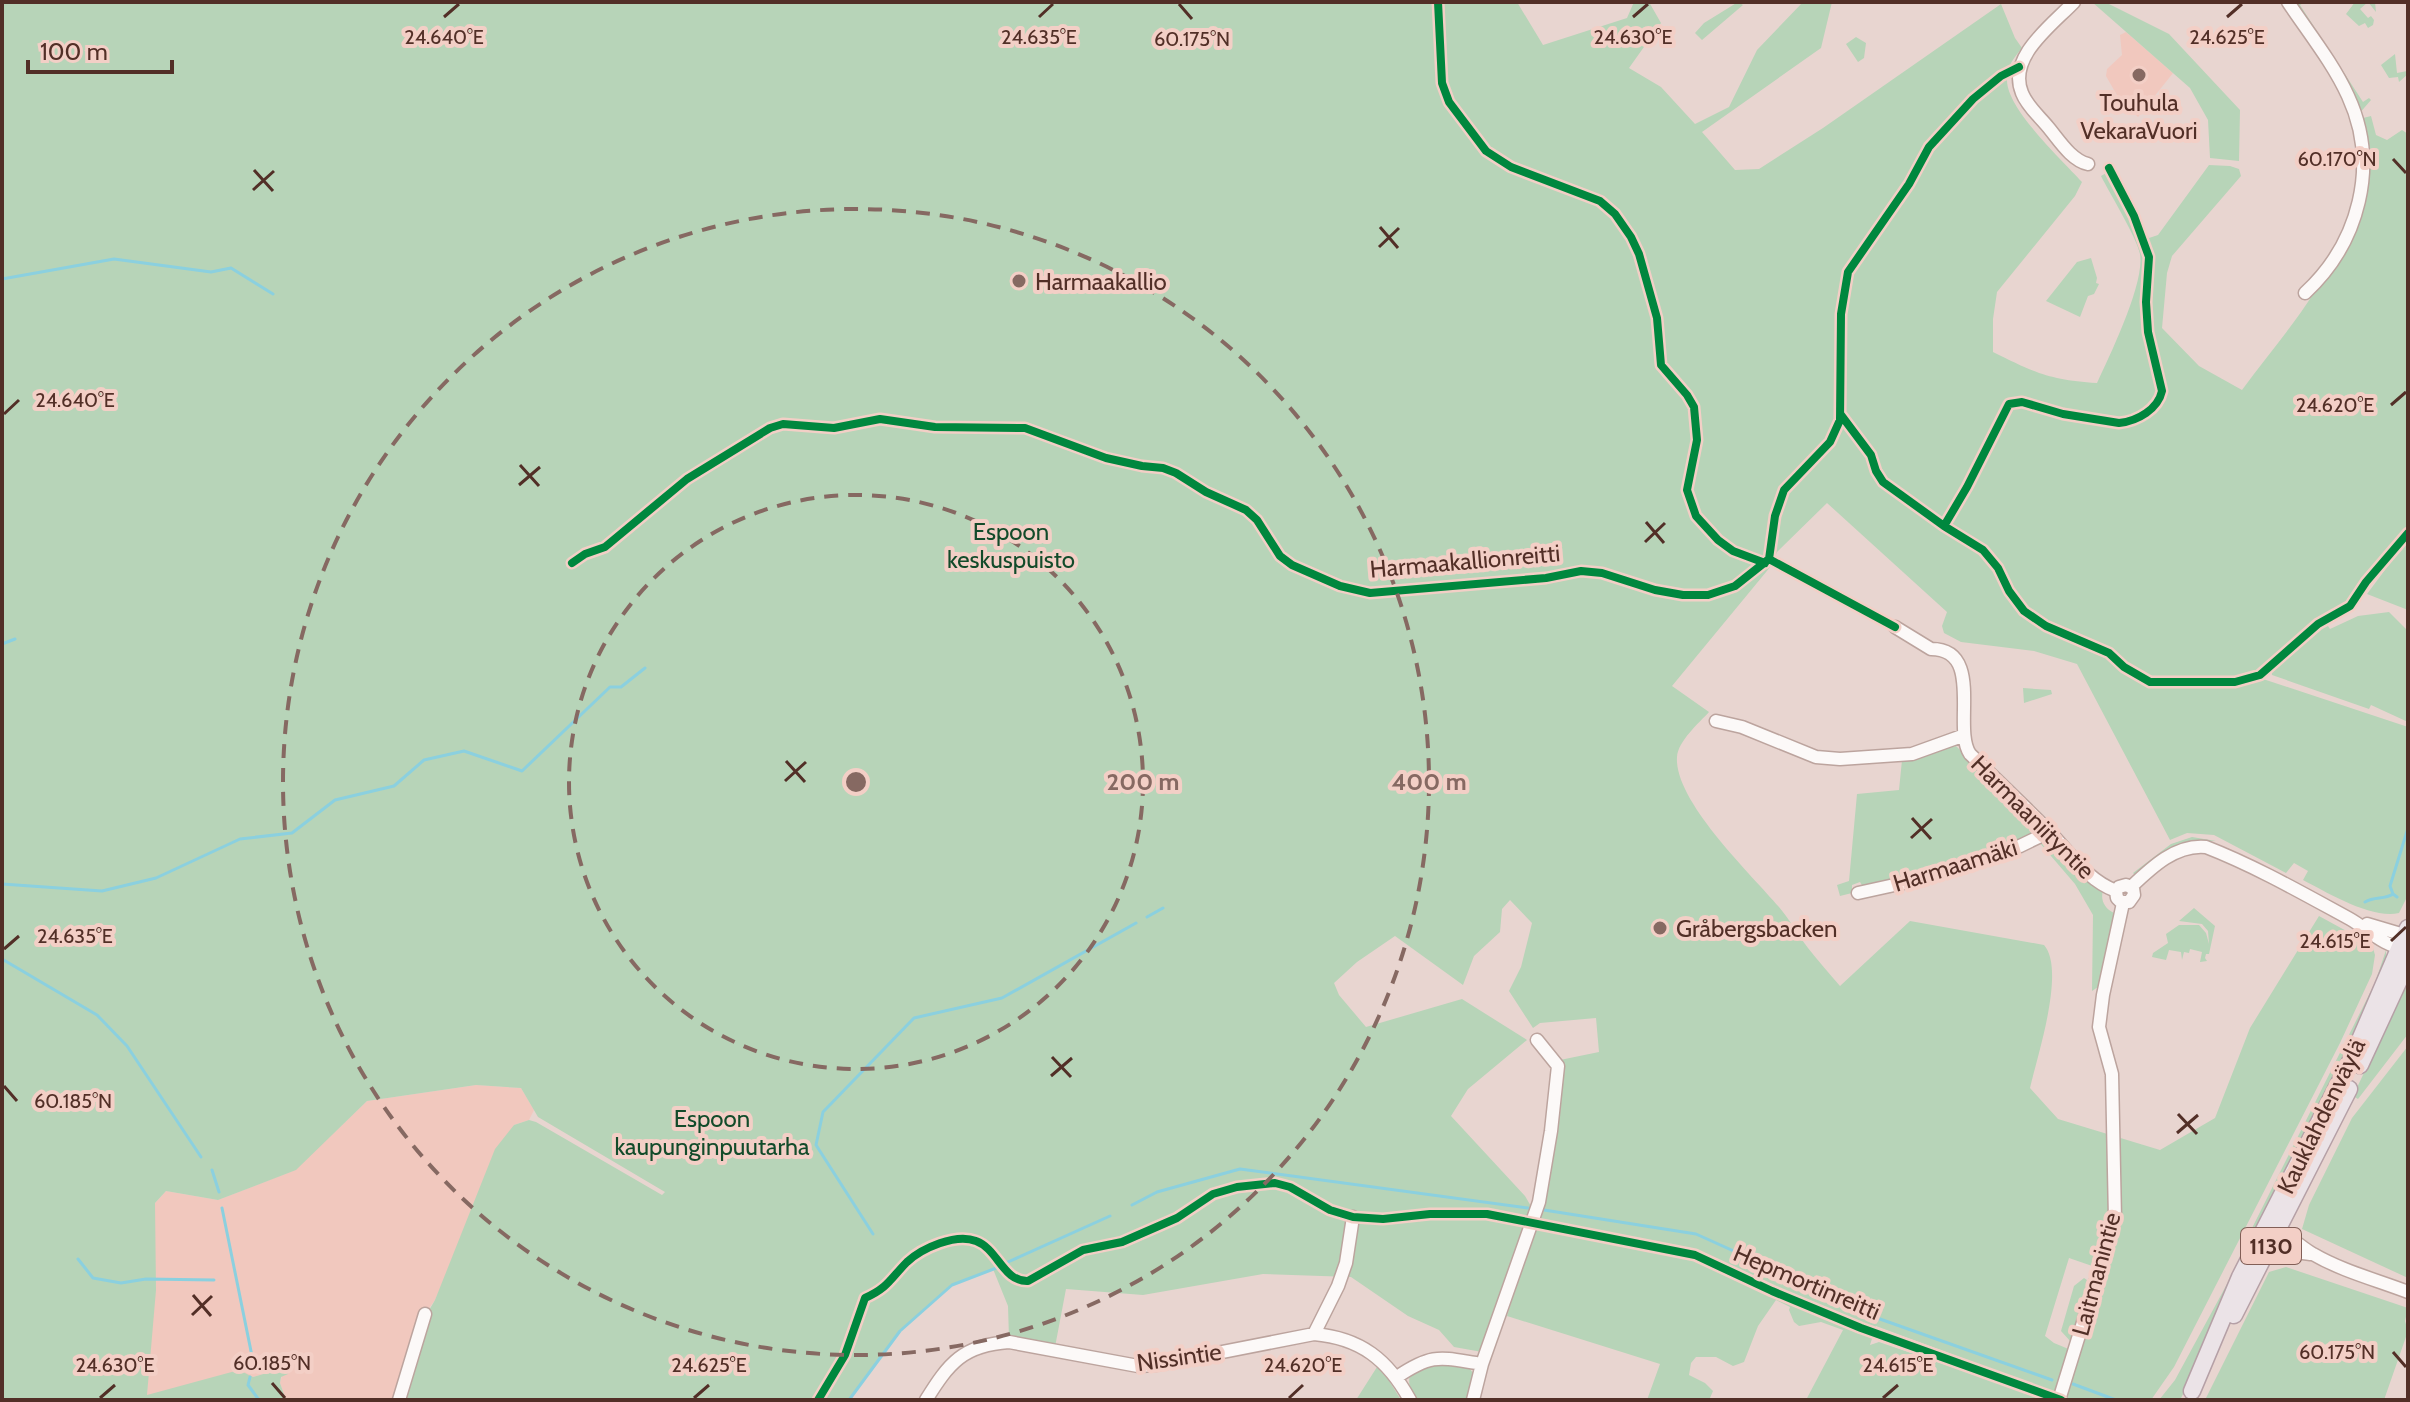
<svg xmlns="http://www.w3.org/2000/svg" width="2410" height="1402" font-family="Cabin,sans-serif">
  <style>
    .built { fill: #f1c8be }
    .green { fill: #b7d4b8 }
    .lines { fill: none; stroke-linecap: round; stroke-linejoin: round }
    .stream { stroke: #8bd0df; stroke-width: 3 }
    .minor-casing { stroke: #bca49e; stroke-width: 15 }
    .major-casing { stroke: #b5a0a6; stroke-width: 19 }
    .minor { stroke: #fcf9f8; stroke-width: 12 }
    .major { stroke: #ebe3e7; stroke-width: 16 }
    .cycleway-casing { stroke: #f3cfc6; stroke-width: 13 }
    .cycleway { stroke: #00873e; stroke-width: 8 }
    .ticks { fill: none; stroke: #522f27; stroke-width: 3 }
    .ring { fill: none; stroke: #866962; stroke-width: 4; stroke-dasharray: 14 10 }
    .poi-dot { fill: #866962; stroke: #f3cfc6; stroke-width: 3 }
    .labels { text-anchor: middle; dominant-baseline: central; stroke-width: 8; stroke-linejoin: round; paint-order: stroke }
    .shield { fill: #f3cfc6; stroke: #825f57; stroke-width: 2 }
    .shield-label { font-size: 22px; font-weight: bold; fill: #522f27 }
    .poi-label { font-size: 24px; fill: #522f27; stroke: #f3cfc6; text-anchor: start }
    .park-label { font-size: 24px; fill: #124b2a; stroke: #f3cfc6 }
    .street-label { font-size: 24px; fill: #522f27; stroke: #f3cfc6 }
    .ticks-label { font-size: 20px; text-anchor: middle; fill: #522f27; stroke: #f3cfc6; stroke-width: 8; stroke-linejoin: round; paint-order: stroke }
    .centre { fill: #866962; stroke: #f3cfc6; stroke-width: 4 }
    .ring-label { font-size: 24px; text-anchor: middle; font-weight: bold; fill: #866962; stroke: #f3cfc6; stroke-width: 8; stroke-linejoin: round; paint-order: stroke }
  </style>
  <rect width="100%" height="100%" fill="#e8d5d0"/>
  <path class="built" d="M2126,32L2173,73L2138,117L2118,97L2106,76L2107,69L2122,55L2120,35Z
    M476,1085L521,1088L534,1110L529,1120L514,1125L435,1300L425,1314L399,1400H286L280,1383L284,1368L253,1377L147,1396L155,1203L166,1191L218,1200L295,1170L367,1101Z"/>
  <path class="green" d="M2,2H1517L1543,45L1627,18L1634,2H1649L1661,23L1629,68L1661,87L1695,124L1729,107L1757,50L1803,2H1832L1821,48L1702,132L1735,170L1759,169L1823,128L2001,4L2015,38L2022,48C2014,58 2006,67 2007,81C2008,110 2062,160 2082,182L2075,196L1997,292L1993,319V352C2035,373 2051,380 2097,383C2110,355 2145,283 2140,254C2137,238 2110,194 2101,176L2113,169L2149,238L2158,235L2209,165L2230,166L2239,169L2241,176L2172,256L2167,273L2162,328L2199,366L2242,390C2266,357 2294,325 2315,291C2325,275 2339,263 2348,246C2369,205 2367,163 2359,119L2371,116L2376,135L2387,140L2402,130L2408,134V525L2346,607L2312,626L2263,667L2249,676L2251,681L2263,679L2408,727V895L2399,913C2373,920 2326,892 2303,880L2308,871L2294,863L2286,873L2214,835L2187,833L2170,840L2077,664L2034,651L1961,642L1944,633L1942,626L1947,612L1827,503L1777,552L1771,566L1672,686L1709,712C1699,723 1678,741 1677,757C1674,801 1751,874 1779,907C1790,920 1798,935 1808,948C1818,961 1829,973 1840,986L1910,921L2044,945C2066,970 2037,1057 2030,1088L2058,1119L2160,1150L2215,1118L2250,1028L2319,916L2372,945L2375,955L2372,974L2340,1043L2174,1367L2151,1400H2063L2116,1226H2109L2098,1268L2069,1258L2045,1336L2054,1343L2071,1350L2056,1393L1876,1326L1870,1345L1879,1342L2048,1400H1806L1843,1330L1821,1322L1799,1326L1794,1322L1789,1310L1790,1307L1776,1300L1758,1326L1744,1362L1733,1366L1716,1357H1696L1691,1363L1689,1375L1705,1383L1713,1391L1710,1398L1647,1400L1660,1364L1507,1316L1539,1211L1545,1200L1558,1111L1560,1060L1599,1052L1596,1018L1540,1023L1533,1028L1509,991L1521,967L1532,923L1510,900L1502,909L1500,932L1474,956L1463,985L1395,936L1357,962L1334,983L1339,995L1366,1027L1462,999L1527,1040L1468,1089L1451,1116L1525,1196L1532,1208L1493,1314L1482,1352L1454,1347L1439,1330L1408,1316L1351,1277L1263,1274L1143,1295L1066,1289L1055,1347L1009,1338L1008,1306L993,1269L952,1285L900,1331L849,1400H399L421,1324L435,1300L495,1149L514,1125L529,1120L536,1122L662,1195L665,1192L538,1117L521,1088L476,1085L367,1101L296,1170L218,1200L166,1191L155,1203L156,1290L147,1395L239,1370L253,1377L284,1368L289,1370L288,1374L281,1377L280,1383L286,1400H2Z
    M1738,2L1743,5L1702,40L1695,33L1704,23Z
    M2092,2H2105L2169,34L2240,110L2239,161L2210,158L2208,120L2190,88Z
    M2293,2H2305L2300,5L2363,102L2369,98L2371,100L2358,115Z
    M2355,2H2375L2376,12L2368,2L2360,9L2368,18L2371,16L2374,20L2373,25L2368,28L2365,23L2359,26L2346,14Z
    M1856,37L1866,43L1864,58L1858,62L1846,44Z
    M2395,54L2397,73L2407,71L2408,74L2399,82L2398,77L2389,78L2381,65Z
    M2091,258L2097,278L2096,283L2099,284L2094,294L2088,296L2080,317L2046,301L2077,262Z
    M2408,539V610L2367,594Z
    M2389,612L2408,631V722L2371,705L2369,709L2272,675L2271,669L2309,634L2326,623L2330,629L2358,616Z
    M2023,688L2051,690L2052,694L2024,703Z
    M1956,746L2034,823L2037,829L2034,836L1870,889L1863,887L1860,882L1852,885V893L1840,896L1837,885L1849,881L1857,794L1899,790L1902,760Z
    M2192,837L2216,841L2186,842L2174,847L2135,875L2133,873L2171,844Z
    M2043,840L2053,842L2083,877L2103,891C2100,900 2105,909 2114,913L2098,987L2092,991L2093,915L2075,884L2039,842Z
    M2194,908L2215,926L2209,954H2206L2205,958L2207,961L2200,962L2202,952L2190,949L2189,953L2184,952L2182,960L2181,952L2169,950L2166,960L2152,957L2153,953L2168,943L2166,934L2179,925H2199L2206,933L2209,944L2208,931L2202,924L2179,921Z
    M2386,950V963L2382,979L2246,1254L2242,1248L2375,983Z
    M2408,980V1034L2358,1099L2353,1096Z
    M2408,1046V1278L2302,1229L2309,1205L2352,1118Z
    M2240,1260L2197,1367L2180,1400H2159L2175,1380Z
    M2286,1267L2408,1308L2405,1321L2408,1331L2384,1400H2205L2269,1272Z
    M2084,1278L2093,1284L2074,1342H2071L2061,1331L2074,1286Z
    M1451,1362L1467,1365L1476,1377L1470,1400H1415C1397,1365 1424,1365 1451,1362Z
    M1377,1367L1388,1379L1401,1400H1356Z"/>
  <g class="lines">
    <path class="stream" d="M2,279L114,259L211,272L231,268L273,294
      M2,644L15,639
      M2,884L102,891L156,878L240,839L292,833L335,800L394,786L424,760L464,751L522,771L610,687H621L645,668
      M2397,897L2393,894L2390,886L2408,828
      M2365,902C2375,896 2384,900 2393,894
      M1147,917L1163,908
      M2,959L97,1015L127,1046L201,1157
      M2408,1151V1173
      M212,1170L219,1192
      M1132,1205L1157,1192L1240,1169L1528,1208
      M222,1208L253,1361
      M1544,1210L1696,1234L1851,1304
      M873,1234L816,1145L823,1112L914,1018L1002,998L1136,923
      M78,1259L93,1278L121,1283L146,1279L214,1280
      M1008,1262L1110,1216
      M1863,1313L2052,1380
      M250,1377L248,1385L259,1400
      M2073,1384L2116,1400
      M849,1400L900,1331L952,1285L999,1267"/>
    <g class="minor-casing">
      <path id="minor" d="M2074,2C2052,25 2007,57 2022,93C2027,106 2039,116 2048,127C2059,140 2071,160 2088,164
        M2288,2C2308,32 2333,63 2348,96C2380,165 2359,243 2305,293
        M1895,627L1931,649C1985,649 1952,728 1970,754C1996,779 2022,804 2047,829C2070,852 2085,879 2116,891L2117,898L2121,902H2129L2134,895L2133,888L2126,885L2119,887L2116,891
        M1716,721L1742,727L1816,757L1840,759L1912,754L1962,736
        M2131,887C2152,867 2176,844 2206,847C2255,866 2304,894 2350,919C2366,928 2386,948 2405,948
        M1858,893L1908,882L2020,846L2049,832
        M2367,924L2404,935L2408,940
        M2269,1232C2288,1231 2298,1246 2313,1254C2342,1271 2377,1280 2408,1292
        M2266,1236C2276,1251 2293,1252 2310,1254
        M1314,1334L1338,1286L1346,1263L1353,1217
        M1397,1377C1434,1352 1441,1358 1482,1364L1539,1202L1551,1131L1558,1066L1537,1040
        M399,1400L425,1314
        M926,1400C949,1363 963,1345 1009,1342L1138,1366L1156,1365L1314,1334C1361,1338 1388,1360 1410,1400
        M1473,1400L1482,1364
        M2059,1400L2115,1219L2112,1074L2099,1027L2103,995L2123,903"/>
    </g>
    <g class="major-casing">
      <path id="major" d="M2360,1065L2408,961
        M2234,1315L2349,1089
        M2192,1391L2240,1277L2353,1056L2408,928"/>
    </g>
    <use href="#minor" class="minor"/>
    <use href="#major" class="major"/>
    <g class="cycleway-casing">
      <path id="cycleway" d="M1438,2L1442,83L1449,102L1486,151L1511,167L1600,201L1615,214L1631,237L1639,254L1657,318L1661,365L1687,395L1694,407L1697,440L1687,490L1696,516L1718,540L1733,551L1765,563
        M1841,415L1871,455L1876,471L1883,482L1944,526L1983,550L1998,568L2009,591L2024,611L2046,626L2109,653L2124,667L2150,682H2235L2260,675L2318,624L2350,606L2366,582L2408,533
        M1944,526L1967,487L2009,404L2022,402L2063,414L2119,423C2138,421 2158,409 2162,391L2148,332L2146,302L2149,257L2134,216L2109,168
        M1769,559L1775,516L1784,490L1830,442L1840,420L1841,314L1848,272L1909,184L1929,147L1973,99L2001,76L2019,67
        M1769,559L1895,627
        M572,563L585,554L605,547L687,479L770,428L783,424L834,428L880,419L935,427L1025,428L1106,458L1142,466L1163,468L1176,473L1206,492L1246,510L1257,520L1280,556L1292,565L1340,586L1370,593L1546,578L1581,571L1602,573L1655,590L1683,595H1708L1735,586L1769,559
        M818,1400L845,1355L865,1298C888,1288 891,1278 907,1262C922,1248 956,1233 976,1241C998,1249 1003,1282 1028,1281L1083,1250L1122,1242L1177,1218L1213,1194L1237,1187L1275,1183L1290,1187L1330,1210L1353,1217L1383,1219L1430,1214H1487L1695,1255L1772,1291L1861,1328L2061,1400"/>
    </g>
    <use href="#cycleway" class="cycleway"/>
  </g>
  <path class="ticks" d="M1179,4L1192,19M444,17L459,4M1039,17L1053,4M1633,17L1648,4M2227,17L2242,4M2393,159L2406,173M254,170L273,191M253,190L274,171M1380,227L1398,248M1379,247L1399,228M2391,405L2406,392M4,414L19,400M520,465L539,486M519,485L540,467M1646,522L1664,543M1645,542L1665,523M786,761L805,782M785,781L806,762M1912,818L1931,839M1911,838L1932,819M2391,941L2406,927M4,949L19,936M1052,1057L1071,1077M1051,1076L1072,1058M4,1086L17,1101M2178,1114L2197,1134M2177,1133L2198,1115M193,1295L211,1316M192,1315L212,1296M2393,1352L2406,1367M272,1383L285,1398M100,1398L115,1385M694,1398L709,1385M1289,1398L1303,1385M1883,1398L1898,1385"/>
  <g class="ring">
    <circle cx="856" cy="782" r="287"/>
    <circle cx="856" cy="782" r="573"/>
  </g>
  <g class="poi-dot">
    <circle cx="2139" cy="75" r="8"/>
    <circle cx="1019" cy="281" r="8"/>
    <circle cx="1660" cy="928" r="8"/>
  </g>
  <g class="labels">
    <rect class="shield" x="2241" y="1228" width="60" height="36" rx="6"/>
    <g class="shield-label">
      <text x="2271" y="1246">1130</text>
    </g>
    <g class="poi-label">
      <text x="2139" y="102" text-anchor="middle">Touhula<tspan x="2139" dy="28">VekaraVuori</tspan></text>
      <text x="1035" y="281">Harmaakallio</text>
      <text x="1676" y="928">Gråbergsbacken</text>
    </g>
    <g class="park-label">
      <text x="1011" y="531">Espoon<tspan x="1011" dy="28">keskuspuisto</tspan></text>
      <text x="712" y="1118">Espoon<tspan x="712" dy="28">kaupunginpuutarha</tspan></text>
    </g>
    <g class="street-label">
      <text transform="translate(1465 561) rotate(-5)">Harmaakallionreitti</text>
      <text transform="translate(2033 817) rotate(45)">Harmaaniityntie</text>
      <text transform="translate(1955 865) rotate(-17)">Harmaamäki</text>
      <text transform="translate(2321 1116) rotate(-64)">Kauklahdenväylä</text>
      <text transform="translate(2096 1274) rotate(-75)">Laitmanintie</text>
      <text transform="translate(1807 1282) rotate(23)">Hepmortinreitti</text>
      <text transform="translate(1179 1357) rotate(-8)">Nissintie</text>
    </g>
  </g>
  <g class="ticks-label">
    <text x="444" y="44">24.640°E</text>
    <text x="1039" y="44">24.635°E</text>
    <text x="1633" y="44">24.630°E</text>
    <text x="2227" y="44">24.625°E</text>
    <text x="1192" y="46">60.175°N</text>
    <text x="2337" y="166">60.170°N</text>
    <text x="75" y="407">24.640°E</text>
    <text x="2335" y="412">24.620°E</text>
    <text x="75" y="943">24.635°E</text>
    <text x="2335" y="948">24.615°E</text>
    <text x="73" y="1108">60.185°N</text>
    <text x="2337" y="1359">60.175°N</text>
    <text x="272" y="1370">60.185°N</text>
    <text x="115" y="1372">24.630°E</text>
    <text x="709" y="1372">24.625°E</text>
    <text x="1303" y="1372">24.620°E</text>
    <text x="1898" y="1372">24.615°E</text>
  </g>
  <circle cx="856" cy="782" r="12" class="centre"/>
  <g class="ring-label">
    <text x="1143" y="790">200 m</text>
    <text x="1429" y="790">400 m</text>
  </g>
  <rect width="2410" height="1402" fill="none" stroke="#522f27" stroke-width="8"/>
  <path d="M28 60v12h144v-12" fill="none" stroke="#522f27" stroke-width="4"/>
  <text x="40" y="60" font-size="24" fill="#522f27" stroke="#f3cfc6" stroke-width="6" paint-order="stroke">100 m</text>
</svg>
